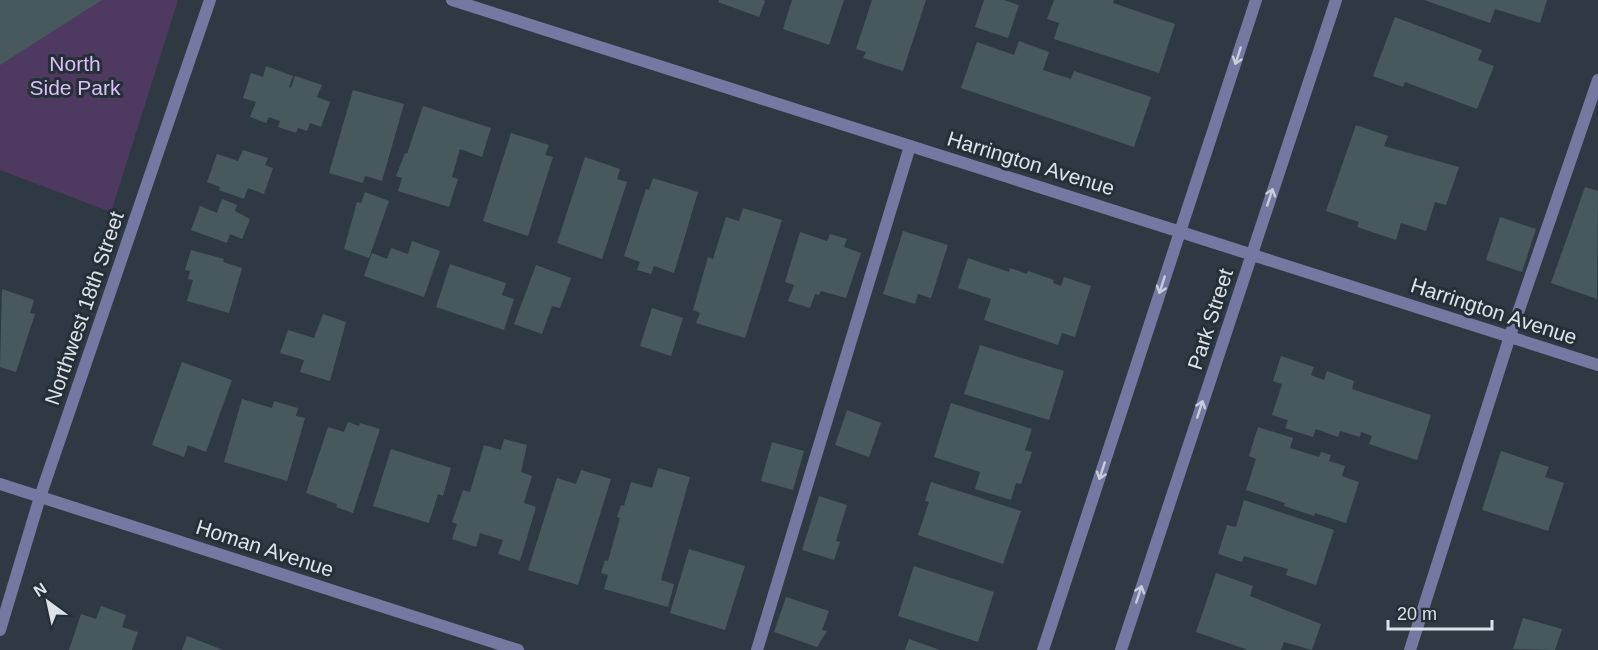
<svg xmlns="http://www.w3.org/2000/svg" width="1598" height="650" font-family="Helvetica,sans-serif">
  <style>
    .green { fill: #4e3960 }
    .building { fill: #48595e }
    .lines { fill: none; stroke-linecap: round; stroke-linejoin: round }
    .service { stroke: #7379a1; stroke-width: 12 }
    .minor { stroke: #7379a1; stroke-width: 12 }
    .oneway { stroke: #c7cdda }
    .labels { text-anchor: middle; dominant-baseline: central; stroke-width: 6; stroke-linejoin: round; paint-order: stroke }
    .park-label { font-size: 21px; fill: #dcbef8; stroke: #252f38 }
    .street-label { font-size: 21px; fill: #dce2e8; stroke: #252f38 }
  </style>
  <rect width="100%" height="100%" fill="#2f3943"/>
  <path class="green" d="M0,0H178L111,212L0,170Z"/>
  <path class="building" d="M0,0H102L0,65Z
    M719,0H763L765,1L759,17L718,2Z
    M792,0H844L829,45L783,29Z
    M872,0H926L903,71L863,58L866,52L856,49Z
    M984,0H1004L1019,5L1008,38L975,27Z
    M1054,0H1114L1113,3L1175,24L1159,73L1054,39L1059,23L1047,19Z
    M1424,0H1547L1540,23L1495,9L1490,23Z
    M1395,17L1482,50L1478,60L1494,66L1477,109L1405,82L1403,87L1373,76Z
    M1019,41L1049,52L1043,70L1071,79L1074,71L1151,97L1134,147L961,88L977,42L1014,55Z
    M266,66L293,76L289,87L291,88L295,76L322,85L317,97L330,102L321,127L310,123L307,131L298,128L296,133L278,127L280,121L269,117L266,123L250,117L256,102L243,98L251,73L263,77Z
    M353,90L404,104L382,181L365,176L363,183L329,173Z
    M423,106L491,128L482,157L460,149L452,177L458,179L449,207L398,191L402,178L396,176L405,153L407,154Z
    M1356,125L1388,136L1384,146L1459,167L1446,205L1435,202L1426,231L1401,223L1396,240L1357,227L1359,222L1326,211Z
    M511,133L549,145L545,155L553,157L528,236L483,221Z
    M243,150L268,158L265,165L273,168L264,194L248,188L244,199L219,190L220,187L207,182L217,154L238,161Z
    M585,157L620,169L617,179L627,182L602,259L557,243Z
    M653,178L698,192L674,273L654,266L651,274L637,270L640,262L624,256L646,189L649,190Z
    M1585,187L1598,191L1597,299L1551,283Z
    M365,192L389,201L369,258L344,249L357,202L361,203Z
    M222,199L237,205L235,211L250,219L242,239L230,234L227,243L191,230L200,206L217,213Z
    M743,208L782,220L745,338L696,323L700,313L693,310L708,257L713,259L726,217L739,221Z
    M1500,217L1536,229L1522,272L1486,260Z
    M903,231L948,245L931,298L918,294L915,304L883,294Z
    M800,232L827,241L830,234L847,239L844,247L861,253L846,298L821,291L819,295L815,294L810,308L788,301L794,285L785,282Z
    M412,241L440,251L424,297L364,276L372,253L387,259L391,248L408,254Z
    M191,250L224,259L223,262L242,268L229,313L187,301L193,280L188,279L190,271L185,270Z
    M968,258L1009,272L1010,268L1027,274L1028,271L1054,280L1053,283L1061,286L1064,277L1091,286L1075,337L1062,333L1058,345L984,320L991,299L958,288Z
    M450,264L506,283L502,295L514,299L504,330L436,307Z
    M536,265L571,278L560,308L552,306L542,334L514,324Z
    M2,289L34,300L30,313L35,314L16,372L0,367Z
    M652,308L683,318L671,356L640,346Z
    M323,314L346,322L330,381L300,372L304,360L280,353L288,330L314,338Z
    M980,345L1064,371L1049,420L964,394Z
    M1281,356L1314,367L1311,375L1324,380L1327,371L1354,381L1352,389L1431,415L1417,460L1369,444L1372,436L1361,432L1360,437L1340,431L1338,437L1316,429L1313,437L1285,428L1288,420L1272,415L1282,384L1273,381Z
    M182,362L232,380L206,452L188,445L184,457L152,445Z
    M242,399L272,408L274,401L298,408L296,416L305,418L287,481L224,462Z
    M951,403L1032,429L1025,450L1032,452L1021,484L1016,483L1011,500L975,489L980,472L934,457Z
    M847,410L881,423L869,457L835,445Z
    M348,422L359,426L360,423L380,429L353,513L336,507L337,504L306,493L328,427L344,432Z
    M1258,427L1293,438L1290,448L1319,457L1321,452L1331,455L1329,461L1345,466L1342,476L1359,482L1346,523L1315,513L1314,516L1284,506L1285,503L1246,490L1256,459L1249,456Z
    M504,439L527,445L521,472L532,476L524,503L536,507L520,561L498,554L503,540L480,533L476,547L452,539L457,524L452,522L463,490L470,492L484,445L501,450Z
    M772,442L804,451L793,490L761,481Z
    M391,449L451,468L443,496L438,494L429,523L373,506Z
    M1501,451L1549,467L1545,477L1564,483L1548,531L1482,510Z
    M658,468L690,477L661,580L674,584L668,607L604,589L608,575L601,573L605,560L608,561L620,518L617,517L621,505L624,506L631,482L652,488Z
    M581,470L611,479L578,585L528,570L557,478L576,484Z
    M931,482L1021,511L1003,564L918,535L929,502L925,501Z
    M819,496L847,505L836,541L840,542L834,560L802,550Z
    M1244,500L1334,530L1316,585L1286,575L1288,569L1244,556L1242,562L1218,554L1227,525L1236,527Z
    M689,549L745,566L725,630L670,613Z
    M914,566L994,592L978,642L898,616Z
    M1216,573L1253,586L1250,596L1321,624L1312,650L1284,642L1281,650H1248L1196,632Z
    M786,597L829,611L822,630L827,631L817,647L774,632Z
    M101,606L126,615L122,627L138,632L132,650H69L81,614L96,619Z
    M1523,618L1562,629L1555,650L1513,649Z
    M187,636L223,650H182Z
    M909,639L940,650H905Z"/>
  <g class="lines">
    <path class="service" d="M757,650L910,146
      M1410,650L1510,336L1598,80"/>
    <path class="minor" d="M452,0L1598,365
      M0,484L518,650
      M0,630L40,497L210,0
      M1043,650L1256,0
      M1121,650L1336,0"/>
  </g>
  <defs><path id="oneway-shaft" d="M-6 0H5M1.5-3L5.5 0L1.5 3" fill="none" stroke-width="1.6" stroke-linecap="round" stroke-linejoin="round" transform="scale(1.5)"/></defs>
  <g class="oneway">
    <use href="#oneway-shaft" transform="translate(1238 56) rotate(108)"/>
    <use href="#oneway-shaft" transform="translate(1270 197) rotate(-72)"/>
    <use href="#oneway-shaft" transform="translate(1162 285) rotate(108)"/>
    <use href="#oneway-shaft" transform="translate(1200 409) rotate(-72)"/>
    <use href="#oneway-shaft" transform="translate(1102 471) rotate(108)"/>
    <use href="#oneway-shaft" transform="translate(1139 594) rotate(-72)"/>
  </g>
  <g class="labels">
    <g class="park-label">
      <text x="75" y="63">North<tspan x="75" dy="24">Side Park</tspan></text>
    </g>
    <g class="street-label">
      <text transform="translate(1031 163) rotate(17)">Harrington Avenue</text>
      <text transform="translate(84 308) rotate(-71)">Northwest 18th Street</text>
      <text transform="translate(1494 311) rotate(18)">Harrington Avenue</text>
      <text transform="translate(1210 319) rotate(-72)">Park Street</text>
      <text transform="translate(265 548) rotate(18)">Homan Avenue</text>
    </g>
  </g>
  <g transform="translate(48 602) rotate(327)" stroke="#252f38" stroke-width="4.5" paint-order="stroke">
  <path d="M0-4.5L10 22L0 15L-10 22Z" fill="#dce2e8"/>
  <text y="-9" font-size="16" font-weight="bold" text-anchor="middle" fill="#dce2e8">N</text>
  </g>
  <path d="M1388 620v9h104v-9" fill="none" stroke="#dce2e8" stroke-width="3"/>
  <text x="1397" y="620" font-size="18" fill="#dce2e8" stroke="#252f38" stroke-width="4.5" paint-order="stroke">20 m</text>
</svg>
